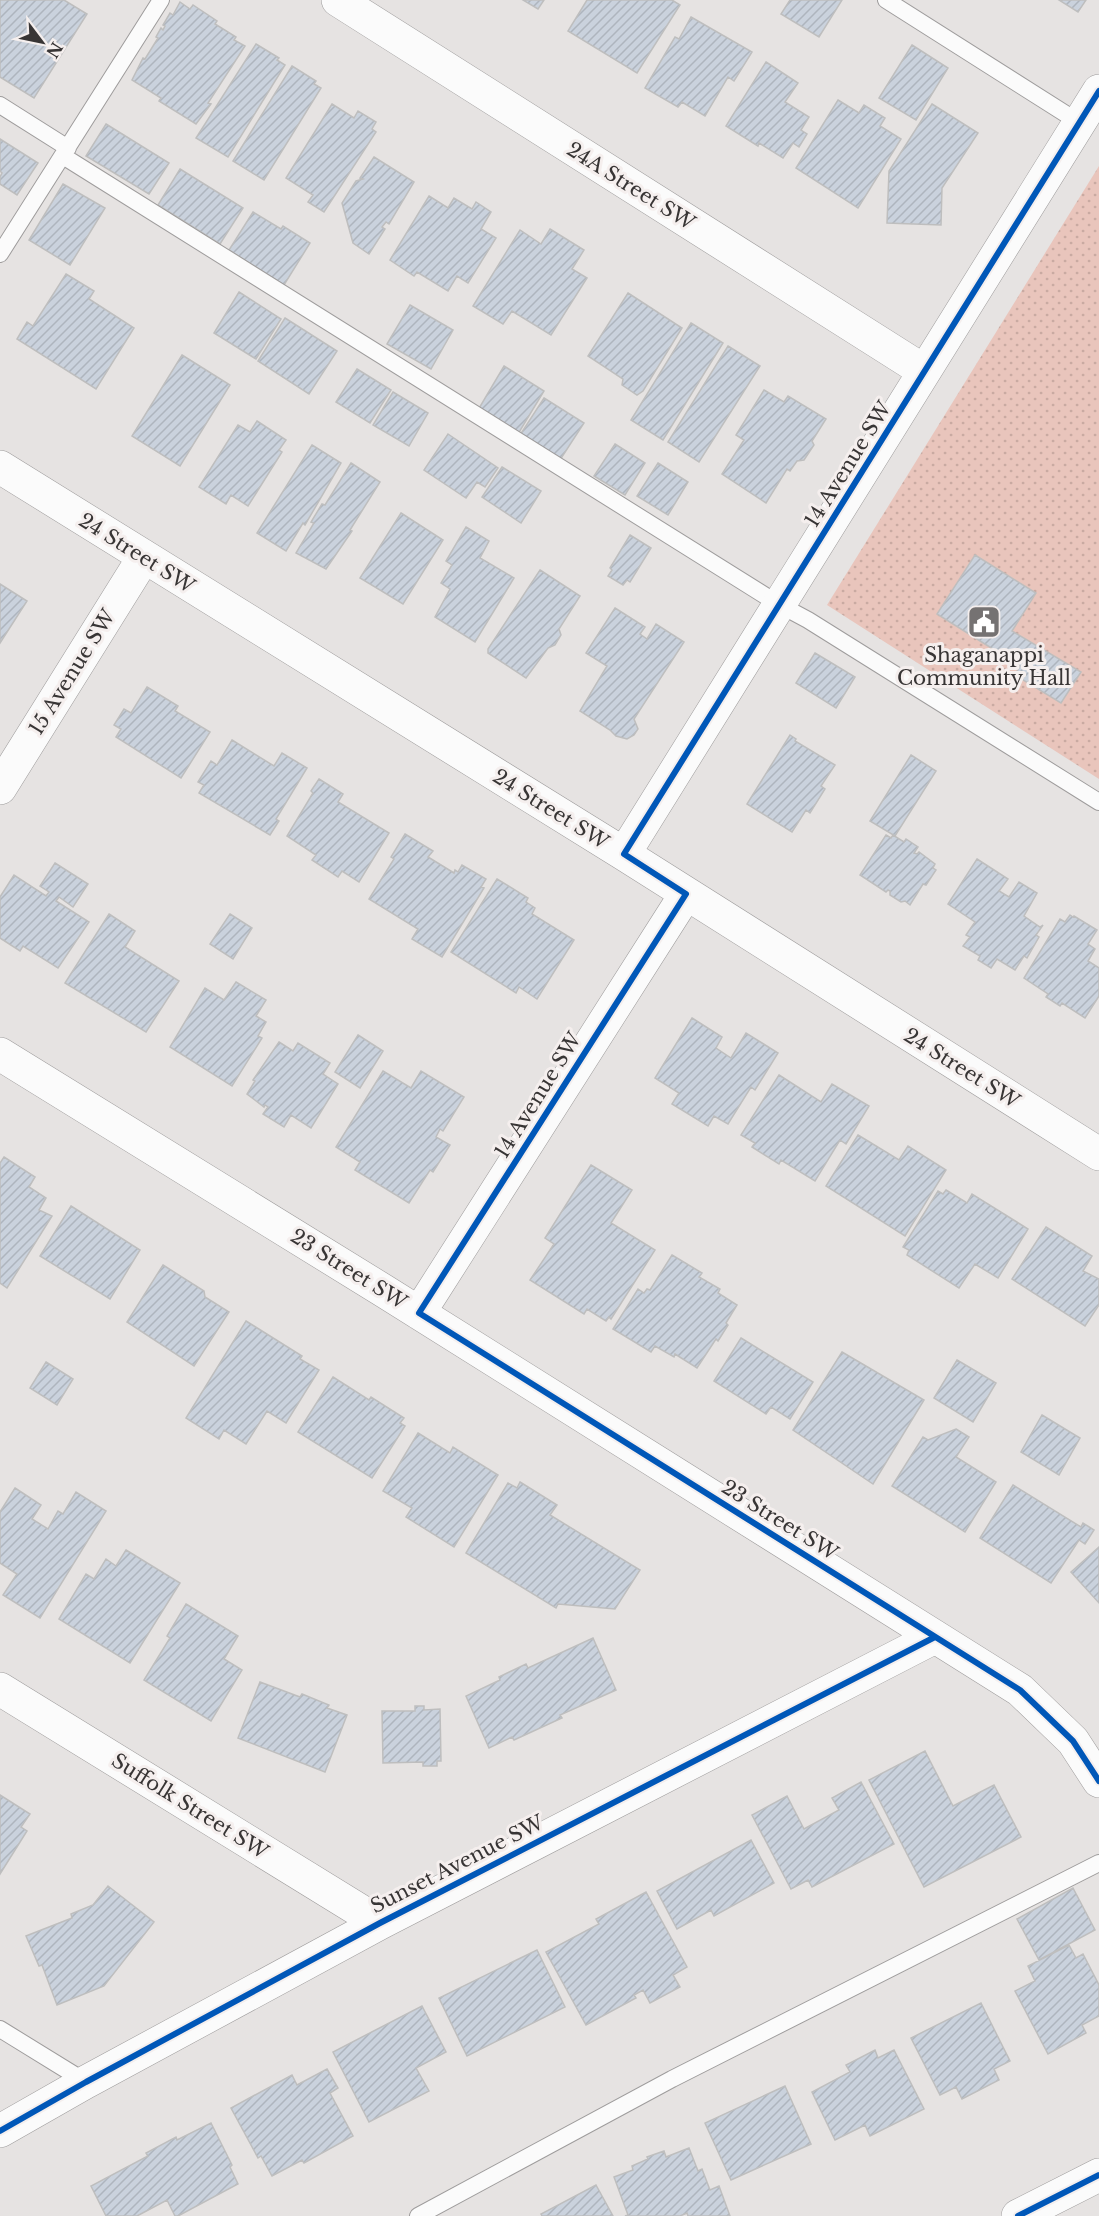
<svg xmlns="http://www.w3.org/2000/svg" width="1099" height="2216" font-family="'Libre Baskerville',serif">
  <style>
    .park { fill: url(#park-dots) }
    .building { fill: url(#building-hatch); stroke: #bebebe; stroke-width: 1.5 }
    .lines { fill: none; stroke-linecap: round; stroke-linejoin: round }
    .service-casing { stroke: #9e9c9c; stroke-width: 18 }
    .minor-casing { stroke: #9e9c9c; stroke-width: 34 }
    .service { stroke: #fbfbfb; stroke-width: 16 }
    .minor { stroke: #fbfbfb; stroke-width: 33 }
    .cycleway-casing { stroke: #f5efee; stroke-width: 10 }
    .cycleway { stroke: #0057b8; stroke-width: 6 }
    .labels { text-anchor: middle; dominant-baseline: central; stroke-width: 6; stroke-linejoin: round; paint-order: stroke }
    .street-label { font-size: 20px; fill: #383535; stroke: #f5efee }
    .poi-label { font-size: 20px; fill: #383535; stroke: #f5efee }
  </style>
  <defs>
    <pattern id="park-dots" width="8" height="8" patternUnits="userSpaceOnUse" patternTransform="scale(1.5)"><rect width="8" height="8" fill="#e9c5bc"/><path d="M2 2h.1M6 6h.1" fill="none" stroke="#c9aaa2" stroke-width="1.8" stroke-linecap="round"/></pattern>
    <pattern id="building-hatch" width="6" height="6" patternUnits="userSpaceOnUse" patternTransform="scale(1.5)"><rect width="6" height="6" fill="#cad2dd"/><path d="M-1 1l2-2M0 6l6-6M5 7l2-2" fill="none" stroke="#aeb5be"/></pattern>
  </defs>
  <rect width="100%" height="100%" fill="#e6e3e2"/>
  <path class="park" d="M1099,166V779L827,605Z"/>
  <path class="building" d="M0,0H64L87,14L34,98L0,77Z
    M523,0H544L538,9Z
    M587,0H672L680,5L637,73L568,31Z
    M790,0H842L819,37L781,14Z
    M1059,0H1086L1078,12Z
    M180,2L190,9L193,5L217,21L215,24L236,37L234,40L245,46L208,103L211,104L196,124L159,101L161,98L132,80L143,58L145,59L158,38L156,37L161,28L163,30L165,26L163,25L170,13L173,15Z
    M691,17L752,52L734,81L728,77L705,116L682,102L678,107L645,88L675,37L679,39Z
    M256,44L279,58L277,60L285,65L228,157L196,138Z
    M912,45L948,68L916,120L879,98Z
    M766,62L798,83L785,102L809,117L801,130L807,134L799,147L793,143L783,158L759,143L758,146L726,126Z
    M292,66L316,81L314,84L321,88L264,180L233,161Z
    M838,100L859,113L864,105L885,118L880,126L901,139L858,208L796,168Z
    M332,104L354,118L358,111L376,122L372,129L376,132L324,212L308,202L313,195L286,178Z
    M932,104L978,133L942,188L941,225L887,223L889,171Z
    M106,124L169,163L149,194L86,156Z
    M0,139L38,163L17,195L0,184V177L2,173L0,171Z
    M374,157L414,182L389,224L386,222L382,227L385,229L369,254L353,243L342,203L356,181L363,179L360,178Z
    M180,169L243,208L220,244L158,205Z
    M63,184L105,208L70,265L29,240Z
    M429,196L448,208L454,198L472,209L476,202L491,212L481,229L496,238L468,283L457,276L448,291L417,272L414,276L390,260Z
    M253,212L281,229L283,226L310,243L284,285L229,250Z
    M550,229L584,250L572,269L587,278L551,335L512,311L503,324L473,306L520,230L541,244Z
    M66,274L94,291L89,299L134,328L96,389L17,339L27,322L33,326Z
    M239,292L281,319L256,359L214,333Z
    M628,293L682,328L643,391L637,395L622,385L623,379L588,356Z
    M410,305L453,330L431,369L387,344Z
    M285,318L337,351L309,394L258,361Z
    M691,323L723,343L663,440L631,420Z
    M728,346L760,366L699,462L668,442Z
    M182,355L230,385L180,466L132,436Z
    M504,366L544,391L518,434L478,410Z
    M357,369L391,390L370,423L336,402Z
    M764,390L784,402L788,396L826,419L812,441L814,445L804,460L797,461L790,471L787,469L766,503L722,474L744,440L736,435Z
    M393,392L428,413L409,446L373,425Z
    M544,398L584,423L560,460L520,435Z
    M257,421L286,440L279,450L282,452L248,506L231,495L226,504L199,487L238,425L250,432Z
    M448,434L498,468L485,487L477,482L466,498L424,470Z
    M615,444L645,463L625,495L594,476Z
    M312,445L341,463L305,525L303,523L286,551L257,533Z
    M351,463L380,482L350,530L352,531L326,569L296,553L314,523L311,522L322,504L325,505Z
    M658,463L688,482L668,515L637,496Z
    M502,467L541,491L521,523L482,497Z
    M401,513L443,540L403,604L360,578Z
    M466,527L489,541L480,558L514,578L475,642L435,617L450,589L441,583L452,565L446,561Z
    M630,535L651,548L630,582L627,580L623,585L608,576L612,570L610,568Z
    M975,555L1036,593L1012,631L1081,672L1061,703L1015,675L1020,666L937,614Z
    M540,570L580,596L559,629L561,635L555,645L548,648L526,678L488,653V649Z
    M0,584L27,601L0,643Z
    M615,608L645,627L640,634L647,639L656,624L684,642L634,719L638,729L634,735L627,739L616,736L610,730L580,711L607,666L586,653Z
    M815,653L855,677L836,708L796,683Z
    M147,687L178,706L175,711L210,732L181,778L116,737L121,729L114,725L124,709L131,713Z
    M790,735L796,739L795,741L835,765L821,786L825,789L810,813L806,810L792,832L747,804Z
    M232,740L274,766L282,753L307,768L276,819L279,821L270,835L199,793L204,785L198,782L211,761L217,765Z
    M911,755L936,771L895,836L870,821Z
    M319,779L343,794L338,802L389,833L359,882L342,871L338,877L312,860L316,855L287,836L313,793L311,791Z
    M405,834L433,851L428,857L454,873L455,870L458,872L462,865L486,879L481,887L484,888L442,957L412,939L418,929L369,899L394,859L391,857Z
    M886,835L891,838L893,835L904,842L906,839L918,847L914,853L917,854L919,852L935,864L933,868L936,870L926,885L923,884L910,905L905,901L901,902L890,895V891L888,890L886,892L860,875Z
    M977,859L1008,879L999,891L1009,897L1019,882L1037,893L1024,916L1040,927L1043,925L1036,935L1039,937L1027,958L1024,956L1015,970L997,959L991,968L978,960L980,956L963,946L970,937L966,935L975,922L948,904Z
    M55,863L88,884L73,907L59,897L56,901L89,922L58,968L23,946L20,951L0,938V897L14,875L46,896L49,892L40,886Z
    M497,879L528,898L526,902L535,908L532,914L574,940L537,999L519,987L516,993L451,952Z
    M109,914L135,931L125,947L179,981L146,1032L65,983Z
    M230,914L252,928L233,959L210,944Z
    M1070,915L1073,917L1074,916L1097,930L1088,944L1095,949L1088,961L1099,968V996L1085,1018L1062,1003L1060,1006L1046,997L1048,994L1024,978L1060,919L1065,922Z
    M236,982L266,1000L256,1016L266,1022L258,1036L262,1038L232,1086L170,1047L205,988L224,1000Z
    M692,1018L722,1037L716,1048L731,1058L746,1033L778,1053L755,1090L751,1087L728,1124L714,1116L708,1126L672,1104L679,1093L655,1078Z
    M358,1035L383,1051L360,1088L335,1072Z
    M279,1042L293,1051L298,1043L330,1063L323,1074L338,1084L311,1128L291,1115L284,1127L263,1114L268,1107L265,1105L264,1107L247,1094L255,1081L253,1080Z
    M383,1071L411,1088L421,1071L464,1097L443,1131L440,1129L436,1137L450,1145L433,1172L430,1170L409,1203L355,1170L360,1162L336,1147Z
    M779,1075L821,1102L832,1084L869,1106L846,1144L840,1140L815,1181L781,1160L779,1164L752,1147L755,1143L741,1135Z
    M858,1135L899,1160L908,1146L946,1170L905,1236L826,1186Z
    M4,1157L35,1177L29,1187L46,1198L39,1210L52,1216L7,1288L0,1283V1163Z
    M591,1165L632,1190L611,1223L655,1250L611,1319L609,1317L606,1321L587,1309L584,1314L530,1280L554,1244L545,1238Z
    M946,1190L967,1203L972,1194L1028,1229L998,1278L975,1264L959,1288L907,1255L909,1250L903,1247L938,1191L943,1194Z
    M71,1206L140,1250L110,1299L40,1256Z
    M1046,1227L1092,1256L1083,1271L1099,1279V1305L1085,1326L1012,1279Z
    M672,1255L702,1273L699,1277L720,1289L718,1293L737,1305L726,1323L728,1325L718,1341L716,1339L697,1368L675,1354L674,1357L655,1346L651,1352L613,1329L638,1289L644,1293L647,1289L650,1290Z
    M163,1265L204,1291L205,1297L229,1312L194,1366L127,1322Z
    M246,1321L302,1356L300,1359L319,1370L286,1423L267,1411L246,1444L224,1430L219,1439L186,1418Z
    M741,1338L813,1382L790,1419L771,1407L766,1414L714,1381Z
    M842,1352L924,1400L873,1484L793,1430Z
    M957,1360L996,1383L973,1422L934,1398Z
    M46,1362L73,1379L57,1405L30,1388Z
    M333,1377L369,1400L371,1397L404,1418L400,1423L405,1426L372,1478L298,1432Z
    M1042,1415L1080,1438L1059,1475L1021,1452Z
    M956,1429L969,1437L956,1457L996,1482L965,1532L892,1486L923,1437L928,1440Z
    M418,1433L450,1453L453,1447L498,1475L454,1547L406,1517L412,1508L383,1491Z
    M520,1482L557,1505L550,1515L640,1570L615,1609L558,1604L556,1608L466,1553L508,1483L517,1488Z
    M1013,1485L1081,1527L1083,1523L1094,1530L1085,1544L1079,1540L1051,1583L980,1538Z
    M15,1488L41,1505L32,1519L48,1529L58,1511L63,1514L76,1492L106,1511L40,1618L3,1595L17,1574L0,1563V1512Z
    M1099,1547V1603L1071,1572Z
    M126,1550L180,1583L130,1663L59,1619L86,1574L94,1579L106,1559L116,1566Z
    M186,1604L238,1636L224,1659L242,1670L211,1721L144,1680L170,1638L167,1636Z
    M593,1638L616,1690L560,1715L562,1718L514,1740L512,1737L489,1748L466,1696L500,1680L499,1677L526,1664L528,1668Z
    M260,1682L300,1697L302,1694L329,1705L327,1708L347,1715L325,1772L238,1738Z
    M415,1706H424V1710L440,1709L441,1761H437V1766H423V1762L383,1763L382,1711H415Z
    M925,1751L953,1806L994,1785L1021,1837L924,1887L869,1780Z
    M861,1782L894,1844L812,1887L808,1880L791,1889L752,1815L787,1796L804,1829L839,1810L832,1798Z
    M0,1795L30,1814L21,1827L27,1831L0,1874Z
    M751,1840L774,1883L714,1916L711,1910L677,1929L657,1891Z
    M108,1886L154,1922L104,1986L57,2005L42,1965L39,1966L26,1936L72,1918L71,1914L93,1905Z
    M1073,1888L1095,1930L1039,1960L1017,1919Z
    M646,1892L687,1967L673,1975L680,1987L650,2003L643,1990L634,1995L636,1998L586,2025L546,1952L599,1924L596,1919Z
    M1069,1945L1076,1958L1083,1954L1099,1985V2016L1082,2025L1086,2033L1048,2054L1015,1991L1035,1981L1028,1966Z
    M537,1950L565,2007L467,2056L439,1998Z
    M981,2003L1010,2061L994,2069L999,2080L962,2099L956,2087L940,2095L911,2038Z
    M422,2006L446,2052L416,2068L429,2091L369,2122L333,2052Z
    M875,2050L878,2058L894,2050L924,2109L870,2136L865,2125L835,2140L812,2092L850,2072L846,2065Z
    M327,2069L338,2088L330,2093L353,2136L304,2163L302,2160L272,2176L261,2156L258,2158L231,2108L292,2075L297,2085Z
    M785,2086L811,2144L731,2180L705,2123Z
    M211,2123L232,2165L230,2167L238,2184L178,2216H175L167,2200L137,2216H106L91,2186L148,2156L146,2153L176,2137L177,2140Z
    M689,2148L698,2171L702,2169L710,2190L719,2186L730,2216H688L687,2213L680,2216H625L628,2215L614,2177L633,2170L632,2166L648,2159L647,2157L664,2151L666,2157Z
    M596,2185L613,2216H542L541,2214Z"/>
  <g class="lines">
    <g class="service-casing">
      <path id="service" d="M886,0L1080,123
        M0,105L68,148
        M63,156L780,605L808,620L1099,802
        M0,254L161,0
        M0,2029L86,2082
        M418,2216L672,2079L1099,1863"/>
    </g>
    <g class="minor-casing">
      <path id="minor" d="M338,0L924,371
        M0,467L624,854L1099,1154
        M0,788L144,557
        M624,854L1099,91
        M0,1054L384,1291L1020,1690L1073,1741L1099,1781
        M419,1313L686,894
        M0,1689L380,1923
        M0,2131L86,2082L380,1923L935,1637
        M1018,2216L1099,2175"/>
    </g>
    <use href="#service" class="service"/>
    <use href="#minor" class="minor"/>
    <g class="cycleway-casing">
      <path id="cycleway" d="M1099,91L624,854L686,894L419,1313L1020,1690L1073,1741L1099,1781
        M0,2131L86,2082L380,1923L935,1637
        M1018,2216L1099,2175"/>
    </g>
    <use href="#cycleway" class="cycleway"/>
  </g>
  <defs>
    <g id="civic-square" transform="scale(1.725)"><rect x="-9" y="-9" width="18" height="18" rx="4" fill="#757272" stroke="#f5efee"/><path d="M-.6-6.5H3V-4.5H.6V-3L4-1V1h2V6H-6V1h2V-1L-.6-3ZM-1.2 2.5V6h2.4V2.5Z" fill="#fff"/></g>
  </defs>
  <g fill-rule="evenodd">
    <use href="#civic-square" x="984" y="622"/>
  </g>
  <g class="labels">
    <g class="street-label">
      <text transform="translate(631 186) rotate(32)">24A Street SW</text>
      <text transform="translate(848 464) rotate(-58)">14 Avenue SW</text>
      <text transform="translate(137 553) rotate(32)">24 Street SW</text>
      <text transform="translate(72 672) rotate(-58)">15 Avenue SW</text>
      <text transform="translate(551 809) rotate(32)">24 Street SW</text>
      <text transform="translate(962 1068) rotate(32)">24 Street SW</text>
      <text transform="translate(538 1095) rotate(-58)">14 Avenue SW</text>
      <text transform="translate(349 1269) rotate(32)">23 Street SW</text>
      <text transform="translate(780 1520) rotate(32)">23 Street SW</text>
      <text transform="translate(190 1806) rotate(32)">Suffolk Street SW</text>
      <text transform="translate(457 1864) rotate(-27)">Sunset Avenue SW</text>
    </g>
    <g class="poi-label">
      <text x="984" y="655">Shaganappi<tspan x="984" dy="23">Community Hall</tspan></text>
    </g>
  </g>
  <g transform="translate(42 42) rotate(122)" stroke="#f5efee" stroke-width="4.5" paint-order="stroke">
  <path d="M0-4.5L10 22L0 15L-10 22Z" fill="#383535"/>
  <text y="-9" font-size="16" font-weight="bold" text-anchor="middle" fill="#383535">N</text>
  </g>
</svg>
